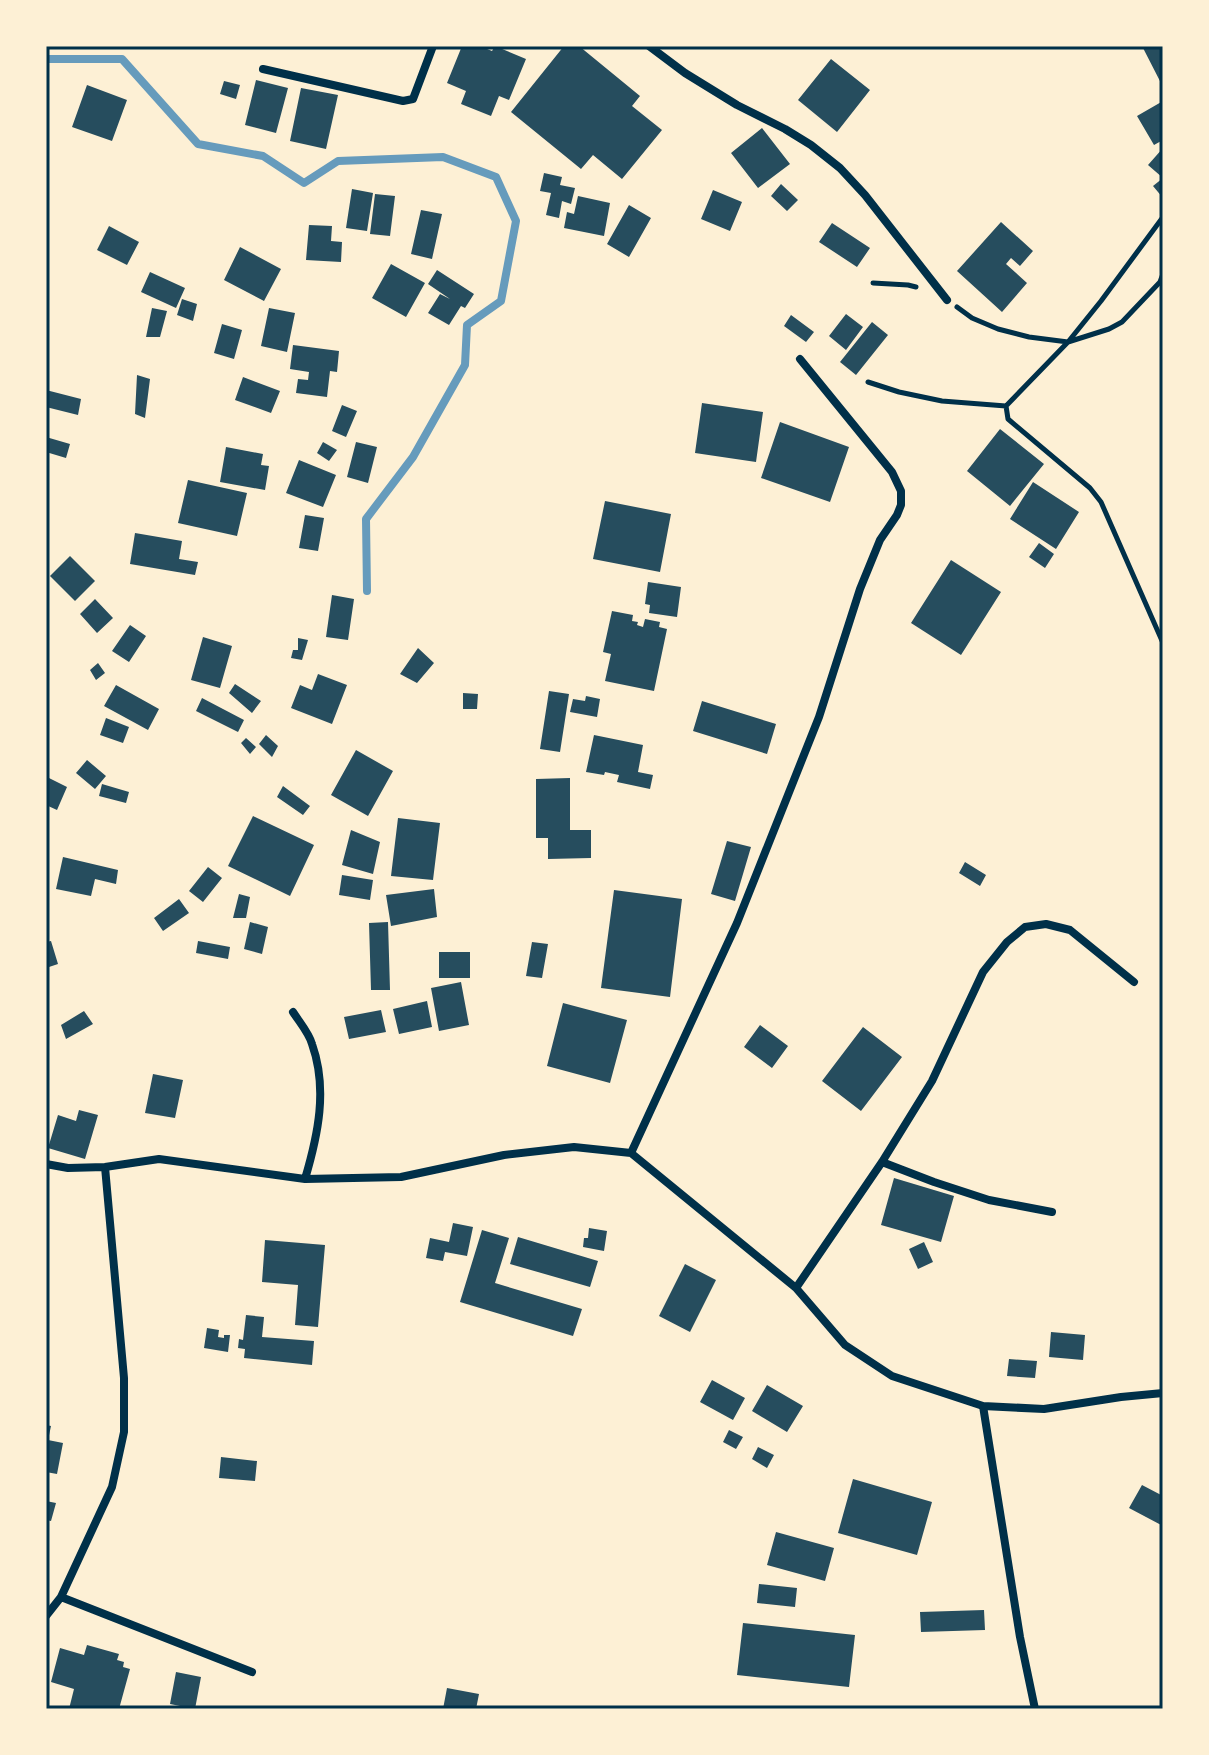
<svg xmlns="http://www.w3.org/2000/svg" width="1209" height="1755" font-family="'Asap Condensed',sans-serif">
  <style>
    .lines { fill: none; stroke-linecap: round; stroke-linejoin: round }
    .stream { stroke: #669bbc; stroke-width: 8 }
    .building { fill: #264d5e }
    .path { stroke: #003049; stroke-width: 5 }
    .minor { stroke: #003049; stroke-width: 8 }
    .neatline { fill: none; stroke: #003049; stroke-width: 3 }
  </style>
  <rect width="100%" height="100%" fill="#fdf0d5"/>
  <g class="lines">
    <path class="stream" d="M46,59H122L198,144L263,156L304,183L338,161L443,157L496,177L516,221L501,301L467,325L465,365L413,457L366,519L367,591"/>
  </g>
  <path class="building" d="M462,46H480L492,51L495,46L526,59L509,100L499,96L491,116L461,104L466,91L447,83Z
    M564,46H579L640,96L632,106L662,130L622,179L593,155L581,169L511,112Z
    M1142,46H1163V87Z
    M831,59L870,90L837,132L798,100Z
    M256,80L288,88L276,133L245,125Z
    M224,81L240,85L236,99L220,94Z
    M87,85L127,100L112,141L72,127Z
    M301,88L338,95L326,149L290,141Z
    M1163,101V140L1154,145L1137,116Z
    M762,128L790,164L758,188L731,153Z
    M1163,148V198L1153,186L1163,178L1148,165Z
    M544,173L562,177L560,185L575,188L571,204L562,201L559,218L546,215L551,193L540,191Z
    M781,184L798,200L787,211L771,196Z
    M352,189L373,193L367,231L346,228Z
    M713,190L742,202L730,231L701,219Z
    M375,194L395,196L390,236L370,234Z
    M578,196L610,203L604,236L564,228L567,212L574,214Z
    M629,205L651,218L629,257L607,244Z
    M421,210L442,214L432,259L411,254Z
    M1001,222L1033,251L1020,266L1011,258L1006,264L1027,283L1002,312L957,271Z
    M832,223L870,248L857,267L819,242Z
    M309,225L332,226L331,241L342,242L341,262L306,260Z
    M109,226L139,242L127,265L97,250Z
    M240,247L281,269L264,301L224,280Z
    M391,264L425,283L406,317L372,298Z
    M437,270L474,294L465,308L461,306L449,325L428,313L440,294L450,299L428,284Z
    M150,272L185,288L176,308L141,292Z
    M182,299L197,304L193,321L177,315Z
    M152,308L167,311L160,337H146Z
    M269,308L295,313L287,352L261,346Z
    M846,314L863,327L846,350L829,336Z
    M791,315L814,332L806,342L784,326Z
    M872,322L888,335L856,375L840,362Z
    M222,324L242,330L234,359L214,353Z
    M293,345L339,351L337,372L330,371L327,397L296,393L298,379L308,380L309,372L290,369Z
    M137,375L150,379L145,418L135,414Z
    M243,377L280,391L271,413L235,400Z
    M46,390L81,399L78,415L46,407Z
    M702,403L763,412L756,462L695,453Z
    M342,405L357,411L346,437L332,431Z
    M780,422L849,447L830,502L761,478Z
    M1000,429L1044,464L1010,506L967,471Z
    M46,437L70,444L66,458L46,452Z
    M323,442L337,450L329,461L317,453Z
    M356,442L377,447L368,483L347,477Z
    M226,447L263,454L261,465L269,466L265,490L220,482Z
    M299,460L336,475L323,507L286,493Z
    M188,480L247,493L237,536L178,523Z
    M1033,482L1079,512L1056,549L1010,519Z
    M605,501L671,514L660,572L593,559Z
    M305,515L324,518L318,551L299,548Z
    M135,533L182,541L179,559L198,562L195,575L130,564Z
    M1039,543L1054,554L1045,568L1029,557Z
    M70,556L95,581L75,601L50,576Z
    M951,560L1001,592L961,655L911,623Z
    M648,582L681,587L677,617L649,613L650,605L645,604Z
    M332,595L354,599L348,640L326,637Z
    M95,599L113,618L97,633L80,614Z
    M612,611L633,615L632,621L638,622L637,625L643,627L645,619L660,622L659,627L667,629L654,691L605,681L611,654L603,652Z
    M130,625L146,636L129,662L112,651Z
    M203,637L232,646L220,688L191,680Z
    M298,638L308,640L302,660L291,658L293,650H298Z
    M418,648L434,663L417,683L400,674Z
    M98,663L105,673L96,680L90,670Z
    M318,674L347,685L332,724L291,708L300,685L312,690Z
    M235,684L261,701L252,713L229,693Z
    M116,685L159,709L148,730L104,706Z
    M549,691L569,694L560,752L540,749Z
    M463,693L478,694L477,709H463Z
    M586,696L600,699L597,717L570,712L573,699L585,701Z
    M202,698L244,720L238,732L196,711Z
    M702,701L776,724L767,754L693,731Z
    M106,718L129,727L123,743L100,735Z
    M266,735L278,746L272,757L259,744Z
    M594,735L643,745L638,772L653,775L650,789L617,782L619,775L605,772L604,775L586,772Z
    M246,738L256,747L250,754L241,743Z
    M356,750L393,771L368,816L331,795Z
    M87,760L106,776L95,789L76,773Z
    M49,778L67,787L57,810L46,805V783Z
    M570,778V830H591V858L548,859V838H536V779Z
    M102,784L129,792L126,803L99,796Z
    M283,786L310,806L303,815L277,797Z
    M253,816L314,845L290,896L228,866Z
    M398,818L440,823L433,880L391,876Z
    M351,830L380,842L373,874L342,865Z
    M727,841L751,847L735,901L711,894Z
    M63,857L118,870L116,884L95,879L91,896L56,889Z
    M965,862L986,875L980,886L959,873Z
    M208,867L222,878L203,902L189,891Z
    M342,875L373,880L370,900L339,895Z
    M434,889L437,917L391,926L386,895Z
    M614,890L682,899L670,997L601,988Z
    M239,894L250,897L246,918H233Z
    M179,899L189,913L163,931L154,918Z
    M250,922L268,927L262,954L244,949Z
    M388,922L390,990H371L369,923Z
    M51,941L58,964L46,968V942Z
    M198,941L230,947L228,959L196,953Z
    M532,942L548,944L542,978L526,976Z
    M439,952H470V978H439Z
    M461,982L469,1025L439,1031L431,988Z
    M427,1001L432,1027L399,1034L393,1009Z
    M563,1003L627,1020L610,1083L547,1066Z
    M381,1010L386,1032L349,1039L344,1017Z
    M84,1011L93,1024L66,1039L61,1025Z
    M760,1025L788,1046L772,1068L744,1047Z
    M863,1027L902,1057L861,1111L822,1081Z
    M153,1074L183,1080L175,1118L145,1113Z
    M79,1110L98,1115L85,1159L48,1148L58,1115L76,1121Z
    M894,1178L954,1196L941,1242L881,1225Z
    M453,1223L473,1227L467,1256L445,1252L443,1261L426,1258L430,1238L449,1242Z
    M589,1228L607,1231L604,1251L583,1247L584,1238H588Z
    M482,1230L509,1238L495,1283L582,1309L573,1336L460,1302Z
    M518,1237L598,1261L590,1287L510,1264Z
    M265,1240L325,1245L318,1327L295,1325L298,1285L262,1282Z
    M924,1242L933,1262L918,1269L909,1249Z
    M685,1264L716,1280L690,1332L659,1316Z
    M246,1315L264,1317L262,1337L314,1341L312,1365L244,1358L245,1349L238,1348L239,1339L243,1340Z
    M207,1328L219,1330L218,1337L224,1338V1335H230L228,1352L204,1348Z
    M1051,1332L1085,1335L1083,1360L1049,1357Z
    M1009,1359L1037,1361L1035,1378L1007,1376Z
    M712,1380L745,1398L733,1420L700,1402Z
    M767,1385L803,1406L787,1432L752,1411Z
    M46,1425L51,1426L48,1440L63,1443L57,1474L46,1472Z
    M729,1430L743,1437L736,1449L723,1442Z
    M758,1447L774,1455L767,1468L752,1459Z
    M221,1457L257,1461L255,1481L219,1478Z
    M853,1479L932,1502L917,1555L838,1533Z
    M1142,1485L1163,1496V1526L1129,1508Z
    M46,1501L56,1503L51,1521L46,1520Z
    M776,1532L834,1548L825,1581L767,1565Z
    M759,1584L797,1588L795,1607L757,1603Z
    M984,1610L985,1630L921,1632L920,1612Z
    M743,1623L855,1635L849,1687L737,1675Z
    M87,1645L119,1654L117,1660L124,1662L123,1667L130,1669L119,1709H69L74,1689L51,1682L60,1648L84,1655Z
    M176,1672L201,1677L195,1709L170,1704Z
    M447,1688L479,1694L476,1709H443Z"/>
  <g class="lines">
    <path class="path" d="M1163,217L1101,301L1068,342L1006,406L1008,419L1090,488L1101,502L1163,643
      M873,283L908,285L916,287
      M957,307L972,318L998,329L1029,337L1068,342L1109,329L1122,322L1160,282L1163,274
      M868,382L899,392L942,401L1006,406"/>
    <path class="minor" d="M649,46L685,73L737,105L785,129L811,145L840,168L865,195L947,300
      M263,69L403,101L413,99L433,46
      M293,1012C300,1023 309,1033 312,1044C328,1089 318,1135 305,1179
      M631,1153L737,923L819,717L860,589L880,540L897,515L901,505V491L892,472L800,359
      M882,1162L934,1182L989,1200L1052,1212
      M46,1164L68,1168L105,1167L159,1159L305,1179L401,1177L504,1155L574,1147L631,1153L796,1288L845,1345L892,1376L983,1406L1044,1409L1121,1397L1163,1393
      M796,1288L882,1162L932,1081L983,972L1007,942L1025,927L1046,924L1070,930L1134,982
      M983,1406L1020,1637L1035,1709
      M61,1597L252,1672
      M46,1616L61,1597L112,1487L124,1432V1378L105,1167"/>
  </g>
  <rect width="1209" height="1755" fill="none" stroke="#fdf0d5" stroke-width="96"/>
  <rect x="48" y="48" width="1113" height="1659" class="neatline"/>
</svg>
